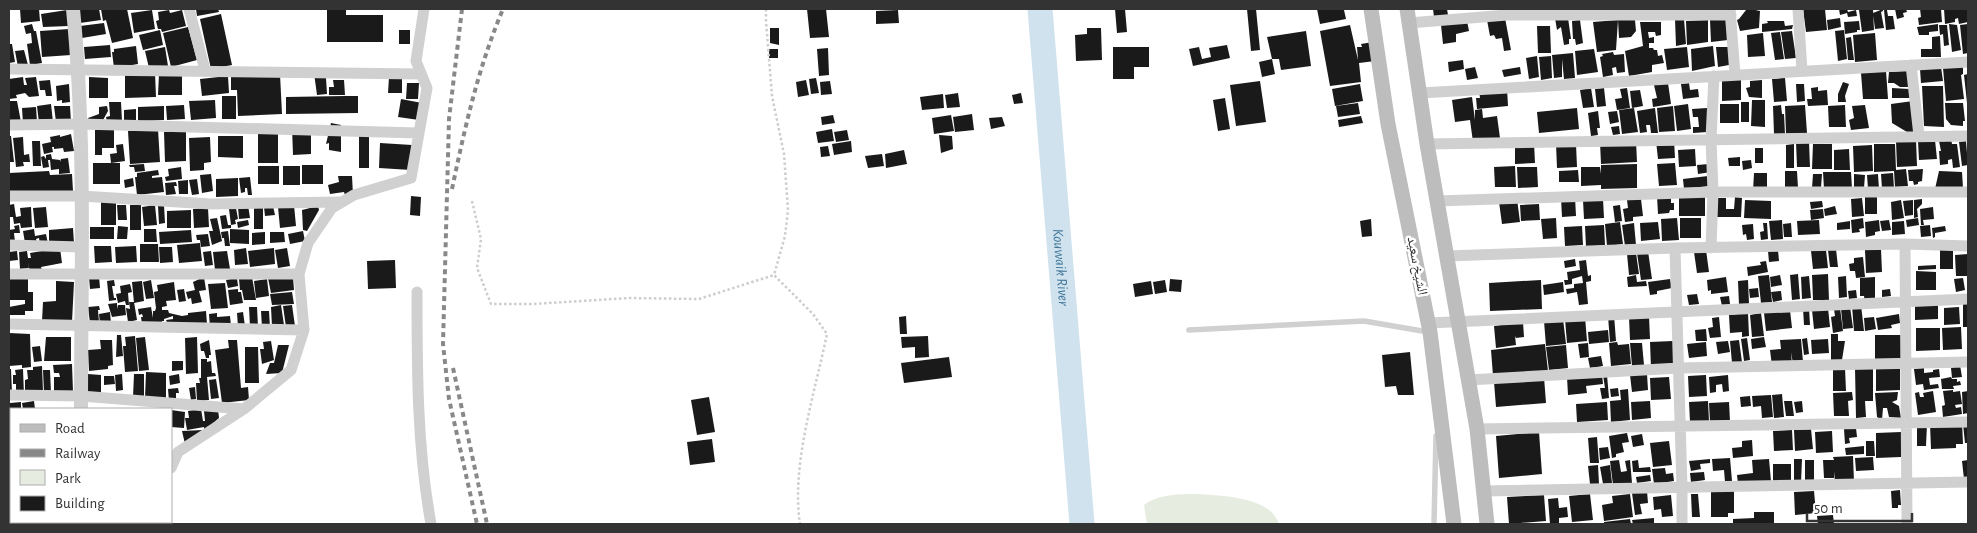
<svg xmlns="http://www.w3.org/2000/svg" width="1977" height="533" font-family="'Alegreya Sans','Noto Naskh Arabic',sans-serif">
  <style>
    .green { fill: #e6ecdf }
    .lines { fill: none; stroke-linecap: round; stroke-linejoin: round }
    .river { stroke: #cfe2ee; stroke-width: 25 }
    .building { fill: #1a1a1a }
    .path { stroke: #cdcdcd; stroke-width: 2.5; stroke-dasharray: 2.5 2.5; stroke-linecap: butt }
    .service { stroke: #d0d0d0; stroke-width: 5.5 }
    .minor { stroke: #d0d0d0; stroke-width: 11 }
    .tertiary { stroke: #d0d0d0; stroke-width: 14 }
    .secondary { stroke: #bdbdbd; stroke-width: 15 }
    .rail { stroke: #888; stroke-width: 4; stroke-dasharray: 5 4; stroke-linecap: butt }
    .labels { text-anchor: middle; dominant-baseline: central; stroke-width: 5; stroke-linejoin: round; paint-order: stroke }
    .street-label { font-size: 14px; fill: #333; stroke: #fff }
    .water-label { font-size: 15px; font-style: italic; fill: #3f7597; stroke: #fff }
  </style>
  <rect width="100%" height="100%" fill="#fff"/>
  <path class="green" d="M1197,494C1221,496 1270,496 1279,524H1147L1144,505C1158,494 1180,494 1197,494Z"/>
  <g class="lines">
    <path class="river" id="s1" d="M1040,9L1082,524"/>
  </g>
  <path class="building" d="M20,9H39L40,21L21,23Z
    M84,9H99L101,20L80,23L78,10Z
    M101,9H127L133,38L112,43L106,20L103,21Z
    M196,9H218L219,12L197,16Z
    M327,9H346V15H383V42H327Z
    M807,9H826L829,37L810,38Z
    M1115,9H1125L1127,32L1117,33Z
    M1247,9H1256L1260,50L1251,51Z
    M1317,9H1348V10H1344L1346,19L1320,24Z
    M1433,9H1447L1448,15L1434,17Z
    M1751,9L1760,11L1759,28L1740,31L1737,20L1739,19L1746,10Z
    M1803,9H1825L1827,30L1806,32Z
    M1839,9H1847L1848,12L1856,10L1857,16L1848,17L1847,13L1840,15Z
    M1873,9L1874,30L1862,32L1859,10Z
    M1883,9V11L1881,12L1884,28L1875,29L1873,13Z
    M1895,9H1906L1907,12L1903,13L1904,17L1897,19Z
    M1920,9H1941L1942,22L1919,25L1918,18L1921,17Z
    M1944,9H1968V22L1959,24L1958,18L1955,19V22L1945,24Z
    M67,10L69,26L43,27L41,14Z
    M152,10L155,29L134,33L131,13Z
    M169,10L170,13L182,10L186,26L162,32L161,29H158L156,21L159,20L158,12Z
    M898,10L899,23L876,24V11Z
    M1884,10H1887L1888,16H1893L1895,29L1886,30Z
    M221,14L232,65L211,69L200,19Z
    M1505,18L1511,50L1504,51L1502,38L1496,39L1494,35L1490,36L1487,20Z
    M1555,18H1568L1571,39H1569V44L1564,45L1561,27L1557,30Z
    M1840,18L1841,27L1828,30L1827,20Z
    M1675,19H1684L1686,44L1676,46Z
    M1580,20L1583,43L1576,45L1575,39H1573L1572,21Z
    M1618,20L1616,50L1597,52L1593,22L1618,20H1635L1636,31L1631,37L1619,38Z
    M1708,20V42L1687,45L1686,21Z
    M1710,20H1728V40L1711,42Z
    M1467,21L1469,31L1456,34V42L1443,44L1441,25Z
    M1767,21H1784L1785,26L1793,25L1792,29L1762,32V24L1768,23Z
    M1859,21L1860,30H1857V32L1845,34L1844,22Z
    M1640,22H1661V35L1656,36L1655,32H1648L1649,38L1654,37V43H1649V48H1653L1654,50H1657L1658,56L1662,55L1664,63L1652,65V72L1629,76L1625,51L1643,46Z
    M104,23L106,34L82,38L80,26Z
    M32,24L34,31H36L42,63L30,65L27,44L32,43L31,33L26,34L24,26Z
    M1938,24V31L1929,32V35H1919L1917,27Z
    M1949,24L1957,25L1961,50L1952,52Z
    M1968,24V53L1963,54L1960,25Z
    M1350,25L1358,60L1357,47H1362L1361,44L1373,42L1375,61L1359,63L1361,82L1330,86L1320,31Z
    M1939,25H1947L1949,45L1944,46L1943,34L1940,35Z
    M1537,26H1550L1551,53H1538Z
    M188,27L197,60L171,67L163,33Z
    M770,28H779V45L770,43Z
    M1087,28H1101L1102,60L1076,61L1075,35L1087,34Z
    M69,29L71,55L42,57L40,31Z
    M160,30L163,45L143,50L139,35Z
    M399,30H410V44H399Z
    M1844,30L1847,59L1838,61L1835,31Z
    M1306,31L1311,66L1281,70L1279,59H1272L1275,74L1262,77L1259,62L1272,59L1267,37Z
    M1792,31L1796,58L1785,59L1781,32Z
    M1780,32L1784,59L1775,60L1771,33Z
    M1763,33L1765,56L1748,57L1747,35Z
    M1875,33L1877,60L1855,62L1853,35Z
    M1940,36L1941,57H1921V49H1932V37Z
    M1851,37L1854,60H1848L1846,38Z
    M9,44H12L15,62L9,63Z
    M110,45L111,57L85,59L84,47Z
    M1227,45L1230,58L1193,66L1189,49L1199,47L1202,59L1211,57L1209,48Z
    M136,46L138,64L114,68L112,52H114V49Z
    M1713,46L1715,66L1692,71L1691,49Z
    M165,47L168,66L149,68L145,51Z
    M1113,47H1149V67H1134V79H1113Z
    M1687,47L1689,67L1667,70L1664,49Z
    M1716,47H1730L1729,65L1718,67Z
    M828,48L829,75L819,76L817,49Z
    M769,49H778V58H769Z
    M1594,49L1598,72L1577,75L1575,51Z
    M24,50L28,65L18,67L15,51Z
    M1613,52L1614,55L1624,54L1625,72L1617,73L1616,67L1612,68L1613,75L1603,77L1600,57L1603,56L1602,54Z
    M1573,53L1575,78L1564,79L1562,59V77L1554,78L1552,55Z
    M1537,56L1539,77L1529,79L1526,58Z
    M1551,56L1552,78L1541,80L1539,57Z
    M1463,60L1464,69L1449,72L1448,62Z
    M1963,66V74L1961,75L1964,99L1946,101L1943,68Z
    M1475,67L1478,78L1467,80L1465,69Z
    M1520,67L1521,74L1504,77L1502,70Z
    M1941,67L1943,81L1921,83L1920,69Z
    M1886,71L1888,99H1863L1861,73Z
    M1910,71L1912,87H1900L1894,83H1888L1889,72Z
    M155,73L156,97L125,98V74Z
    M314,73L326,78L327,94L317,95Z
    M159,74L182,75V95H158Z
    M280,74L282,114L238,116L237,90H231V76Z
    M1968,74V103H1967L1964,75Z
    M228,76L229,93L202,96L200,79Z
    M23,77L24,85H27L25,78L36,77L39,96L29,97L25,93L16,95L17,98L9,99V79Z
    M89,77L108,78V98H89Z
    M389,77H402V93H388Z
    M1722,77H1741V100L1722,101Z
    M816,78L819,93L811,94L809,79Z
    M1785,78L1787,101L1774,102L1772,79Z
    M50,80L52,96H46L45,90H40L39,81Z
    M333,80H344L345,95H329V87H334Z
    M806,80L809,95L798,97L796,82Z
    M1762,80V98L1749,97L1746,88L1750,87V81Z
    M830,81L832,94L821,95L820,82Z
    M1260,81L1266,122L1236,126L1230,85Z
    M1843,82L1849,84L1845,96L1846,102H1838V94Z
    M407,83H419L418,99H406Z
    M1668,83L1671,104L1653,107L1652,99L1657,98L1654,85Z
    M1689,83L1690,90L1698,89L1699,97L1683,99L1681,84Z
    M69,84L70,102L62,103V100L57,101L56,86Z
    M1360,84L1363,101L1335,106L1332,89Z
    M1796,84H1804L1805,101L1797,102Z
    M1922,86H1943L1944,127L1924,126Z
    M1818,87V91L1827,90L1828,105L1808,106L1807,99H1812L1811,88Z
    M1507,88L1508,106L1477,109L1476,98H1480L1479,91Z
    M1591,88L1594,107L1583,108L1580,90Z
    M1604,88L1606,106L1597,107L1595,89Z
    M1627,88L1630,108L1617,110L1615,99L1622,98L1620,89Z
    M1892,88L1909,89L1910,98H1892Z
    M1640,90L1643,106L1632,108L1630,91Z
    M958,93L960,107L947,108L945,95Z
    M1021,93L1023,103L1014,104L1012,95Z
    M943,94L944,108L922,110L920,97Z
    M222,96H236V119H222Z
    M345,96H358V113L286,114V97Z
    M1472,97L1475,120V110L1482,109L1483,118L1497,116L1500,138L1473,142L1470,120L1455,122L1452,100Z
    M1225,98L1230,129L1218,131L1213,100Z
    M401,99L422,103L419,120L398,117Z
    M215,100L216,118L191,120L189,101Z
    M1752,100H1765V127L1751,126Z
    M9,101H17L21,122L9,123Z
    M1913,101L1915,132H1907L1892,123L1891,104Z
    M109,102H121L122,121L107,122L106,117L110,116Z
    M1741,102H1749V122H1741Z
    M1358,103L1360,114L1338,117L1336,106Z
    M1945,103H1963L1965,121H1963V126L1951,125L1946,119Z
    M51,104L53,122L39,123L37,106Z
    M1688,104L1691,129L1677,131L1674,106Z
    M1720,104H1739V123H1720Z
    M184,105L185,119L167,120L166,106Z
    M1781,105L1782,114H1784L1785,134H1774L1773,106Z
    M1805,105L1807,133L1786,134L1785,106Z
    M1845,105L1846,127H1829L1828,106Z
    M1865,105L1869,128L1851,130L1849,120L1854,118L1852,106Z
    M54,106H70L71,122H56Z
    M107,106L108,111L102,122H90L88,118L99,114V107Z
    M164,106V120L138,121V107Z
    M1673,106L1675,131L1659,132L1657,108Z
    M36,107L37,122L23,124L22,108Z
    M1577,108L1579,129L1539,133L1537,112Z
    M1634,108L1638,132L1622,134L1619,110Z
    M1655,108L1658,133H1651L1650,125H1646L1647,132L1640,133L1637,111Z
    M1707,108L1708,132L1693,133V127H1699L1698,117H1693L1692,109Z
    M136,109V120L124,121V110Z
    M1598,111L1600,128H1597L1598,135L1591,136L1588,113Z
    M1617,111L1619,122L1610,124L1608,112Z
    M972,114L974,130L955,132L953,117Z
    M833,115L835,123L822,125L821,117Z
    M951,115L954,131L934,134L932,118Z
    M1361,116L1363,123L1339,127L1338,120Z
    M1002,117L1005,126L991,129L989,118Z
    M331,123L341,125V152L329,150V143L326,144Z
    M1619,126L1620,134L1613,135L1611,127Z
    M292,127H311V154L293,155Z
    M158,129L160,162L130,164L128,131Z
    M832,129L834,141L818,143L816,132Z
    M95,130H114V148H102V155H95Z
    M847,130L849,140L836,142L834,132Z
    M186,131V161L165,162L164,132Z
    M359,133L369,134V168H359Z
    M71,134L74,151L64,152L63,148L54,149V147H52L53,152L44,154L42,144L51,142L50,137L60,135V137Z
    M258,134H278V163H258Z
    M939,135L952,136L953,149L941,153Z
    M9,136H11L14,162H9Z
    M218,136H243V158L218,157Z
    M23,137L24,155L29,154L30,162H23L24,166L16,167L13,138Z
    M210,137L211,162L204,163V170L190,171L189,138Z
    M1951,139L1952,144H1957L1960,167L1953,168L1952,159L1948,160V164L1940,165L1939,151H1941L1939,141Z
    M1674,140L1675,158L1658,159L1656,141Z
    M1916,140L1917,166L1897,167L1896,141Z
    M1935,140L1937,159L1919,160L1918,141Z
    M32,141H40L41,166H33Z
    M851,141L852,152L834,155L832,144Z
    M1636,141L1637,162L1601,164L1600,142Z
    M1966,141L1968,165L1962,166L1959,142Z
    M1796,142H1809L1810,167H1797Z
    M380,143L412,145L411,170L379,168Z
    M1515,143H1534L1535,163L1515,164Z
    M123,144L125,161L111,163L110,154L117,153L116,145Z
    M1556,144H1576L1577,167L1557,168Z
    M1794,144V168H1786V145Z
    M1813,144H1832V169H1812Z
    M1874,144H1895L1896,170L1906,169L1908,186L1895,187L1894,171L1874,172Z
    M1872,145L1873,171L1854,172L1853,146Z
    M828,146L830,156L821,157L820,147Z
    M1755,148H1763V163H1755Z
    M1695,149L1696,166L1679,167L1678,150Z
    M1849,149L1850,170H1834V150Z
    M904,150L907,164L886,168L885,154Z
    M51,154L52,159L60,160V162L61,159L68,158L70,173L59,174V169L51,170L50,160H48L49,167L43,168L41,157L44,156L46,159V155Z
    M882,154L884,166L868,168L865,156Z
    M1740,157V166H1729L1728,158Z
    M1751,160L1752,168L1743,170L1742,161Z
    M93,163H120V184H93Z
    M1675,163L1677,185L1659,186L1657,164Z
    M144,164L145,171L135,172L134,167H130L129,165Z
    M1637,164V188L1601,189V185L1581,186V167H1600L1601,174V165Z
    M1709,164L1711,172L1698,174L1697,165Z
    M302,165H323V184H302Z
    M258,166H279V184H258Z
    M283,166H300V185H283Z
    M1515,166L1516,187H1495L1494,167Z
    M181,167L182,179L166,181L165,177L169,176L168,169Z
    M1517,167H1537L1538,187L1518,188Z
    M1923,169L1922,181L1918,182V184L1914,185L1913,181H1909L1908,170Z
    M158,170L159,175L152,176V178L162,177L164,192L137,195L135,177H137V173Z
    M1578,170L1579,182H1559V171Z
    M49,171L50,175L72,174L73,191L9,194V173Z
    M1785,171H1797L1798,188H1785Z
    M1939,171L1962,172L1963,188L1935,189Z
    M1823,172H1851L1852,189H1824Z
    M1754,173H1767V191H1753Z
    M1893,173L1894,188L1882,189L1881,174Z
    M211,174L213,191L202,193L200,175Z
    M1813,174H1822L1821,188H1812Z
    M1854,174L1865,175L1864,188H1854Z
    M1878,174L1879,189H1868L1867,175Z
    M338,176H352L353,195H345L344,192L330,194L328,185L339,182Z
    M1708,176L1709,186L1684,189L1683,179Z
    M250,177L252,195H248L247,188H245V192L241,193L239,178Z
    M133,178L134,186L125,188L124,180Z
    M238,178V196L216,197V179Z
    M197,179L199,194L192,195L189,180Z
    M188,180V194H179L178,181Z
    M176,182L177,186H174L176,194L166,195L165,183Z
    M1671,195V203H1674V210H1670L1669,213L1658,214L1657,196Z
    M1705,195V216H1679V196Z
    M411,196L421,197L420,216L410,215Z
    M1575,197L1576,216L1562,217L1561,198Z
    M1735,197L1742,198L1741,217H1717V198H1726V209H1734Z
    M1865,197H1877V214H1865Z
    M1862,198L1864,216L1852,217L1851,199Z
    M1517,199L1520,222L1502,224L1499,202Z
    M1603,199L1604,218L1584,219L1583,200Z
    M1641,199L1643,216L1633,217V221L1625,222L1623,209L1628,208L1627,200Z
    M1922,199V204L1917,209L1918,217L1914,218V200Z
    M1745,200L1771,201V219L1744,218Z
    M1901,200L1904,218L1892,220L1891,202Z
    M1913,200V215L1905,216L1903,201Z
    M1822,201L1823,207L1811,209L1810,202Z
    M101,202H116V225H101Z
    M14,204L16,217L21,216L20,208L31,207L32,227L21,228L20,223L14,224L13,217H9V205Z
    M1539,204L1540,220L1521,221L1520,205Z
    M117,205H126L127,220H118Z
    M130,205H141V230H130Z
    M155,205L157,225L144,226L142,207Z
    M164,205L165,223L159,224L158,206Z
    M248,205L250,218L239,219L238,207Z
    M294,205L296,226L280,228L278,207Z
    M1620,205L1622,221L1615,222L1613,206Z
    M273,206L275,215L265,216L264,207Z
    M318,206L319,210L307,231L303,230L302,210Z
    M1835,206L1837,214L1825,216L1824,209Z
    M46,207L48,227L35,228L33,208Z
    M1933,207L1934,219L1923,220L1924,225H1921L1920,209Z
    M208,208L209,227L194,228L193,209Z
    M236,208L238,219L235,220L236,224L231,225L229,209Z
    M254,208H263V229H254Z
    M1823,209L1824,218L1811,220L1810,210Z
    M191,210V228H167V211Z
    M226,215L228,225H231V228L222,229L220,216Z
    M217,218L222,241L212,245L209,231H213L210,219Z
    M1556,218L1557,238L1543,239L1541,219Z
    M1677,218L1679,240L1662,241L1661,219Z
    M1680,218H1701V238H1680Z
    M1863,218L1864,228L1859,229L1860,232L1852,233L1851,220Z
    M1918,218L1919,225L1907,227L1906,220Z
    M1371,219L1372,236L1362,237L1360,221Z
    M248,220L249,225L238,228L237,222Z
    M1782,220L1783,239L1771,240L1769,221Z
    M1819,220L1820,234L1798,235L1797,221Z
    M1879,220L1880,231L1875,232V235L1866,237L1865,222Z
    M1889,220L1891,230L1882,231L1880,221Z
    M1850,221V229L1837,230V223Z
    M1904,221L1905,234L1892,235V222Z
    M1620,222L1623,244L1607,246L1605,224Z
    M1658,222L1660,239L1641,241L1640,223Z
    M1634,223L1636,245L1625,246L1622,225Z
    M1763,223H1767L1768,239L1761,240L1760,232L1764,231Z
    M1791,223L1792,237H1784L1783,224Z
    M1753,224L1754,239L1747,240L1746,234L1743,235L1742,225Z
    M19,225L20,233H14L15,242H9V230L15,229L14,226Z
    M1604,225L1605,245L1586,247L1585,226Z
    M1930,225L1931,236L1921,237L1920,226Z
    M118,226L128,227L127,239H117Z
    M1582,226L1583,245L1565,246L1564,227Z
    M1945,226L1946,231L1935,233V237L1933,238L1932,228Z
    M90,227H114V239H90Z
    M73,228L74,243L49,245V230Z
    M34,229L35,236L46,234L48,244L40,245L39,238L36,239L37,242L25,243L23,231Z
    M144,229H156L157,242H144Z
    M230,229L249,230V244L230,243Z
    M191,230L192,242L160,244L159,232Z
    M228,231L230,246H225L224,238H222L221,232Z
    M303,231L305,241L290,244L288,234Z
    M265,232V244L252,245V233Z
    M270,232H284L285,242L270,243Z
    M208,234L210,246L201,247L200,240H197L196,235Z
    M200,243L202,261L179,263L177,245Z
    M140,244H158L159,262H140Z
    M94,246H111L112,262L95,263Z
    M136,246L137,262L116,263L115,247Z
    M159,247H172L173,262L160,263Z
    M60,248L62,263L41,267L42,270L30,272L28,262L29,268L20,269L19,252L27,251L28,258H31L30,253Z
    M246,248L248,264L235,265L234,250Z
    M274,248L275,264L250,267L248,251Z
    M287,248L290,266L278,268L275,250Z
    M1836,249L1838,267H1830L1828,250Z
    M1881,249L1882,272L1866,273L1865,250Z
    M1940,249H1953V269H1940Z
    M1706,250L1709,272L1697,273L1694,252Z
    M1778,250L1779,261L1769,262L1768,251Z
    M1826,250L1828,268L1813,269L1811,251Z
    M17,251L18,260L9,261V252Z
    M211,251L213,265L205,266L203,252Z
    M227,251L230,269L215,270L213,252Z
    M1648,251L1652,279L1641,280L1637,253Z
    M1636,253L1639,274L1629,275L1627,254Z
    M1968,254V276H1956L1955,255Z
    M1863,257L1865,277L1856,278L1855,271H1850L1849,264L1854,263V258Z
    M1575,259L1576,266L1565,268L1564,261Z
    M395,260L396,288L368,289L367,261Z
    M1586,260L1588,276L1591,275V281L1586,282L1588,304L1579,305L1577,292L1567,294L1566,289L1574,288V284L1583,283L1582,276L1572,279V284L1565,285L1564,280H1568L1567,272L1580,270L1579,261Z
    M1766,261L1768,272L1748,276L1747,267L1761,265L1760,262Z
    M1936,265V269L1918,270V266Z
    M1916,271L1936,272V290H1916Z
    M1798,274L1800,299L1792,300L1790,275Z
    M1828,274L1829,300H1813L1812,275Z
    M1636,275L1637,282L1646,281L1647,286L1628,287L1627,277Z
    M1769,275L1772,302L1761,303L1758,276Z
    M1780,275L1782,285L1771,287L1770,277Z
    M9,276H28V292H33V311H25V315H9V307L25,304V300H9Z
    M99,276L100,288L90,289L89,277Z
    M1809,276L1811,298L1802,299L1801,277Z
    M1846,276L1847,297L1839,298L1838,277Z
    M204,277L206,290L199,291L202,302L192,304L191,298L188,299L186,292L195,290L193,282Z
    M252,277L256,300H244L242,290H240L239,279Z
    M293,277L294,290L271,293L268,278Z
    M1726,277L1728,292L1711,294V290L1708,291L1707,280Z
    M1875,277V303H1865L1864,296H1860V278Z
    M237,278L238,286L228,288L226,280Z
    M1963,278L1965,290L1956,292L1954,279Z
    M267,279L269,296L256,298L254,281Z
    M1170,279L1182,280L1181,292L1169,291Z
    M1670,279L1672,288L1657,291V294L1650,295L1648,282Z
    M114,280L115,286H112L114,298H116V300L109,301L107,281Z
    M151,280L154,298L146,299L143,282Z
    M1165,280L1167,292L1155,294L1153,282Z
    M1541,280L1542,309L1490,311L1489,283Z
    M1748,280L1749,304L1739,305L1738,281Z
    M56,281L74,282L72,322L42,321L43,302L56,301Z
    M142,281L144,301L134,303L132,282Z
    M1151,281L1153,294L1135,297L1133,284Z
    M174,282L176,300L166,301L167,306L162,307V310H168L169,313L182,316L188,315V313L206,311L207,324L168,325L166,320L173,319V316L164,319V321H162V325L142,324L141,317H143L142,314L139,315L138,309L151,307L153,318V311H155L156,308L154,292L158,291L157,285Z
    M1563,282L1564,292L1544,295L1543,285Z
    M225,283L228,308L211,309L208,284Z
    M130,284L132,292L128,293L129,305H126L125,301L118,303L116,294L121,293L120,286Z
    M1758,288L1759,297L1750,298L1749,289Z
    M184,289L186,301L179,302L177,290Z
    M238,289V292H241L243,303L230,305L228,290Z
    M1890,289L1891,296L1882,297V290Z
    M1856,290L1857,298L1849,299L1848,291Z
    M1781,291L1782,300L1773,302L1771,292Z
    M292,292L294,304L272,305L270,294Z
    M1697,294L1699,304L1689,305L1687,295Z
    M1729,296L1730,304L1722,306L1720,297Z
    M1938,301V319L1915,320V302Z
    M129,302H134L137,320L128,322L126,308L130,309Z
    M1963,302H1968V327H1963Z
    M117,303V309L118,305H125L126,315L112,317L108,304Z
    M281,305L284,325L272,327L271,307Z
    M292,305L295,326L286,327L283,306Z
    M1861,305L1864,331H1854L1852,306Z
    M99,306L100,310H98L99,322L90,323L88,307Z
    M249,307H257L258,327H250Z
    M1850,307L1853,328L1843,329L1841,309Z
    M1959,307L1960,324L1944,325V308Z
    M1803,308H1809L1810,325H1804Z
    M1828,308L1830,327L1814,329L1812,310Z
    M1840,308L1843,331L1833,333L1831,317L1835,316L1834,309Z
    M1790,310L1792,328L1766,331L1764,313Z
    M261,311H269L270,328H262Z
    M110,312L111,323L100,324L99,314Z
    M243,312L245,326L238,327L237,313Z
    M217,313V317L230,316L231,326L210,328L209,314Z
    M1748,313L1749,336L1742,337V332L1730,333L1729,315Z
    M1761,313L1764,336L1752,337L1750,315Z
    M1899,314L1900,323L1891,325L1892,328L1878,330L1876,318Z
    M1614,315L1616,341L1610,342L1608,316Z
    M906,316L907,334H900L899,317Z
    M1649,316L1650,339L1630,340L1629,317Z
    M1585,317L1587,341L1567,343L1565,319Z
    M1719,317L1721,337L1710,338L1708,328L1713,327L1712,318Z
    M1874,317L1876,329L1865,331L1864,318Z
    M1563,319L1566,344L1546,346L1544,321Z
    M1523,322L1524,337L1516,338L1515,336L1516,345L1496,348L1494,326Z
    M1961,327L1962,349L1943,350L1942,328Z
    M1916,328H1940V350L1916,351Z
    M1706,329L1707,341H1696L1695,330Z
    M1608,330L1609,342L1589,344L1588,332Z
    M9,333L30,334L31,367L22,368V365L9,366Z
    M1831,334H1838V341H1845L1842,360H1831Z
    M117,335H121L123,356L116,357Z
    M1875,335H1902V361H1875Z
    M135,336L138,371L125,372L123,346H126L125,337Z
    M928,336L929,357L915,358V347L902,348L901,337Z
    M46,337H71V361H44Z
    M145,337L149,370L139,371L136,338Z
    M197,337L198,373L186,374L185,338Z
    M1764,337L1766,347L1752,349L1751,339Z
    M1747,338L1750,360L1744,361L1741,339Z
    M1807,338L1809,354L1804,355L1802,339Z
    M1801,339L1803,362L1793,364L1791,352L1792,364L1772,366L1770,350L1781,349L1780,340Z
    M1828,339L1829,353L1812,354L1811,340Z
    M100,340H112L113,365L108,366V369L89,371L88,350L101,349Z
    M209,340L211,355H209V358H206L204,351H201L200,344Z
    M228,340H237L241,388L248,387L249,400L222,403L215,350L229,348Z
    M1739,340L1742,362L1732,363L1730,341Z
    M271,341L274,360L262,364L260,349H264L263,342Z
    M1673,341L1674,367L1651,368L1650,342Z
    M1728,341L1730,352L1718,354L1716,342Z
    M1617,342L1618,345L1629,344L1631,364L1611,366L1609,343Z
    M1706,342L1707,356L1689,358L1687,344Z
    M1588,343L1589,357L1580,358L1578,344Z
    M1630,343H1642L1644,365L1632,366Z
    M1545,344L1548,371L1493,376L1491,350Z
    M278,345H289L282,373L266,374L270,363H274Z
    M1566,345L1568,368L1549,370L1546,347Z
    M40,346L42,361L34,362L32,347Z
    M245,347H258L259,383H245Z
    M1410,352L1414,395H1398L1396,386L1385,387L1382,355Z
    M1601,356L1603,366L1590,368L1588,358Z
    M949,357L952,377L904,383L901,363Z
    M201,359H207V362L211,361L212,373H215L216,376L207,377L209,400L197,401L196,383H200L199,378H201Z
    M172,361H183V370L172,371Z
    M72,364L73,392H54V377H60L59,373H54L53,365Z
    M1960,365L1962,377L1952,378L1951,368Z
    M42,366L43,391L25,392V380L28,379L27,370H33V367Z
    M1873,367V401H1865L1866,417L1856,418L1855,368Z
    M1845,368L1846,391H1833V369Z
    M1876,368H1900V390L1876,391Z
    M1924,368V373L1933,372V370L1939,369L1940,377L1929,378L1930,385L1938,384L1939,388L1924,390L1923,384L1916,385L1914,369Z
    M9,369H11L12,393H9Z
    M23,369L24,395H16V384H13V375H16L15,370Z
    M43,370H50L51,393H44Z
    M146,372L166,373V399L145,398Z
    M88,374L101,375V396L87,395Z
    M122,374L123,390L116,391L115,375Z
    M134,374H144V397H133Z
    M179,374L180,383L170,385L169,376Z
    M1602,374L1603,384L1586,386L1587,393L1568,395L1567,377Z
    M1647,374L1648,390L1632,392L1630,375Z
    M1603,375H1607L1609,398L1602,399L1600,388H1605Z
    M1706,375L1707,396L1689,397L1688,376Z
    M1728,375L1729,391L1723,392L1722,384L1716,385V392L1710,393L1709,377Z
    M104,376H114L115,384L104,385Z
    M1544,377L1546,403L1496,407L1494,382Z
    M1669,377L1671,399L1651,400L1650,378Z
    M1951,377L1952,379H1957V382L1960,381L1961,385L1953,386L1954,389H1942L1941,379Z
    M216,379L219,398L211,399L209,380Z
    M195,387L196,399L191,400L189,388Z
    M178,388L179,393H176V401H169L168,389Z
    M1618,388L1619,396L1611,397L1610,389Z
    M1628,389L1630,420L1611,422L1610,401L1621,400L1620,390Z
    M1953,390V392L1960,391L1962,404L1955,405L1956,408L1961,407L1962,414L1943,417L1942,406L1945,405L1943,391Z
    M1933,391L1936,412L1918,415L1915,393L1919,392L1920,397H1924L1923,393Z
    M1968,391V413L1963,414L1962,392Z
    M1852,392L1853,400L1848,401L1849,416H1834L1833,393Z
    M1898,392L1897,400L1892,402L1899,406L1901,418L1889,417L1887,408H1883L1882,420L1877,417L1875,393Z
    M1782,394L1784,417L1774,418L1772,395Z
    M1771,395L1773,417L1762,418L1761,406L1753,407L1752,396Z
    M1750,396L1751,406L1741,407L1740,397Z
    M709,397L715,432L697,435L691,400Z
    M34,401L35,409H23L22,403Z
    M1650,401L1651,418L1632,420L1631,402Z
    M1708,401L1709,421L1690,422L1689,402Z
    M1784,401H1792L1794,416H1786Z
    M1802,401L1803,412L1796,413L1794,402Z
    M21,402V409H10V403Z
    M1607,402L1608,420L1577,422L1576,404Z
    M1729,402L1730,421L1710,422L1709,403Z
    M201,409L203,421H205L204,411L218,409L219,418L204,431V427L187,430L185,418H189L188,411Z
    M171,410L185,412L184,428L171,427Z
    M1962,422L1963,444H1956V448L1931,449L1930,424Z
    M1917,424H1927L1926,446H1917Z
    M1963,424H1968V443H1965Z
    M1856,428L1857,437L1849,438L1850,443L1845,444L1844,429Z
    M1811,429L1813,449L1795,451L1794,430Z
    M203,430L185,444L182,431Z
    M1792,430L1793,450L1774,451L1773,431Z
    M1832,431L1833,452L1816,453L1815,432Z
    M1539,432L1542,474L1499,478L1496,436Z
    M1901,432V457L1876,458V433Z
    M1627,433L1629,442L1622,443L1624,452L1616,454V457L1612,458L1609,436Z
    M1642,434L1644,445L1633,447L1631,436Z
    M1597,437L1599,463H1590L1588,438Z
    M712,439L715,462L690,465L687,442Z
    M1752,440L1753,456L1733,458L1732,448L1742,447V441Z
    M1669,441L1672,465L1653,467L1650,443Z
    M1866,441H1874L1875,456H1866Z
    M1864,446V454L1846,455L1845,448Z
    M1608,447L1610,458L1600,460L1599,448Z
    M1853,456L1854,482L1835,483L1834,471V478H1824L1823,460H1834L1833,457Z
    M1873,457L1874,470L1856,471L1855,458Z
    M1730,458L1732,481L1725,482L1724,470L1713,471L1712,459Z
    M1710,459V463L1700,464L1701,469L1691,471L1689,461Z
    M1769,459L1771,481L1738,484L1737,475L1753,473L1752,460Z
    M1794,459H1802L1801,483H1794Z
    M1619,460L1621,472L1627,471L1625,461L1630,460L1632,483L1613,485L1610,461Z
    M1638,460L1639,468L1650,467L1651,472H1633L1632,461Z
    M1805,460H1814V483H1805Z
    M1968,460V479H1964L1962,461Z
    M1773,464H1791V483H1773Z
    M1598,465L1599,484H1590L1588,466Z
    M1610,465L1612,483L1603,484L1600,467Z
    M1665,468L1666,474L1673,473L1674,481L1654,484L1652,469Z
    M1704,472L1705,480L1691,482L1690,473Z
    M1650,475L1651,481L1637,483L1636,477Z
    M1900,490L1901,505H1898V508H1892L1891,491Z
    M1647,491L1648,503L1640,504L1642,514L1635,515L1632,493Z
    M1711,491H1734V513H1728V517H1711Z
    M1814,491L1816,513L1795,515L1794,492Z
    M1590,494L1593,520L1572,522L1569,496Z
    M1630,494L1633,517L1604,521L1602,505L1613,503L1612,496Z
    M1691,494H1698L1700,517H1692Z
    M1544,495L1546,521L1509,524L1507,497Z
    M1671,495L1673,516L1662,517L1661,509L1654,510L1653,497Z
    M1558,498L1559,508L1567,507L1568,517L1559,518V523L1550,524L1548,499Z
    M1754,512H1774V524H1733V519L1754,518Z
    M1833,515L1834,524H1818L1817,516Z
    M1654,518V524H1633L1632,520Z
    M1630,519L1631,524H1604V522Z"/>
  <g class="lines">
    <path class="path" d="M766,9V21L772,96L784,154L788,210L785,236L774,275L813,314L827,334C815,392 791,465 800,524
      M472,201L481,239L477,268L491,304H533L629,298L699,299L774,275"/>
    <path class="service" d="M1189,330L1364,321L1428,332
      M1434,524L1436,436"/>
    <path class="minor" d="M189,9L205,70
      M1730,9L1735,75
      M1798,9L1802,71
      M1409,23L1507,15H1731
      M1911,65L1919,136
      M9,69L421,74
      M1420,93L1968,62
      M9,125L80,124L419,133
      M1427,144L1968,136
      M9,196H81L211,204L340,202
      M1437,201L1713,192H1968
      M1905,244L1907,524
      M9,245L81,247
      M1675,248L1682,488V524
      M1711,248L1713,192L1711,139L1714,76
      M1447,256L1675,248L1905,244L1968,246
      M9,274H299
      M417,292C417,370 417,447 431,524
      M1428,323L1968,299
      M9,324L304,330
      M1468,380L1679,368L1968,362
      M9,395L81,396L244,409
      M1477,429L1968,422
      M9,451H11
      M171,468L178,452L244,409L291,370L304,330L299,274L308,243L332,208L354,195L411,178L427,88L416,61L424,9
      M9,480L11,479
      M1483,491L1968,482"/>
    <path class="tertiary" d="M73,9C86,141 81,276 81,409
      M71,524L85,522
      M136,524L139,522"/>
    <path class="secondary" d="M1371,9L1388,124L1430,332L1454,524
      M1407,9L1427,144L1477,429L1487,524"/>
    <path class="rail" d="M462,9L449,119L443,344L449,399L477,524
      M452,189C465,127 478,68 503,9
      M453,368L487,524"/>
  </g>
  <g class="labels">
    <g class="street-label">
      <text transform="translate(1417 266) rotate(79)">الشيخ سعيد</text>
    </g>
    <g class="water-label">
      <text stroke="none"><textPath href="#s1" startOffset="259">Kouwaik River</textPath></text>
    </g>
  </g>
  <rect width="1977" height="533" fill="none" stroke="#333333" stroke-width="20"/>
  <rect x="10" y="408" width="162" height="115" fill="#ffffff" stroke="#adadad"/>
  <rect x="20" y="424" width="25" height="8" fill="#bdbdbd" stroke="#adadad"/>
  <text x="55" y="433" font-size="15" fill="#333333">Road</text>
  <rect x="20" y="449" width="25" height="8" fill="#888888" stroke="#adadad"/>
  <text x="55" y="458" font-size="15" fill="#333333">Railway</text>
  <rect x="20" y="470" width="25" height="15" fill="#e6ecdf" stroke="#adadad"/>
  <text x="55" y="483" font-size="15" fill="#333333">Park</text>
  <rect x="20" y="496" width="25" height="15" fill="#1a1a1a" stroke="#adadad"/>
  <text x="55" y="508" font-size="15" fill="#333333">Building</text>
  <path d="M1807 513v8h105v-8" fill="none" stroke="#333333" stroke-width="2.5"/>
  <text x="1814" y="513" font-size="15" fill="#333333" stroke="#ffffff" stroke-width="4" paint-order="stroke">50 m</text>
</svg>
